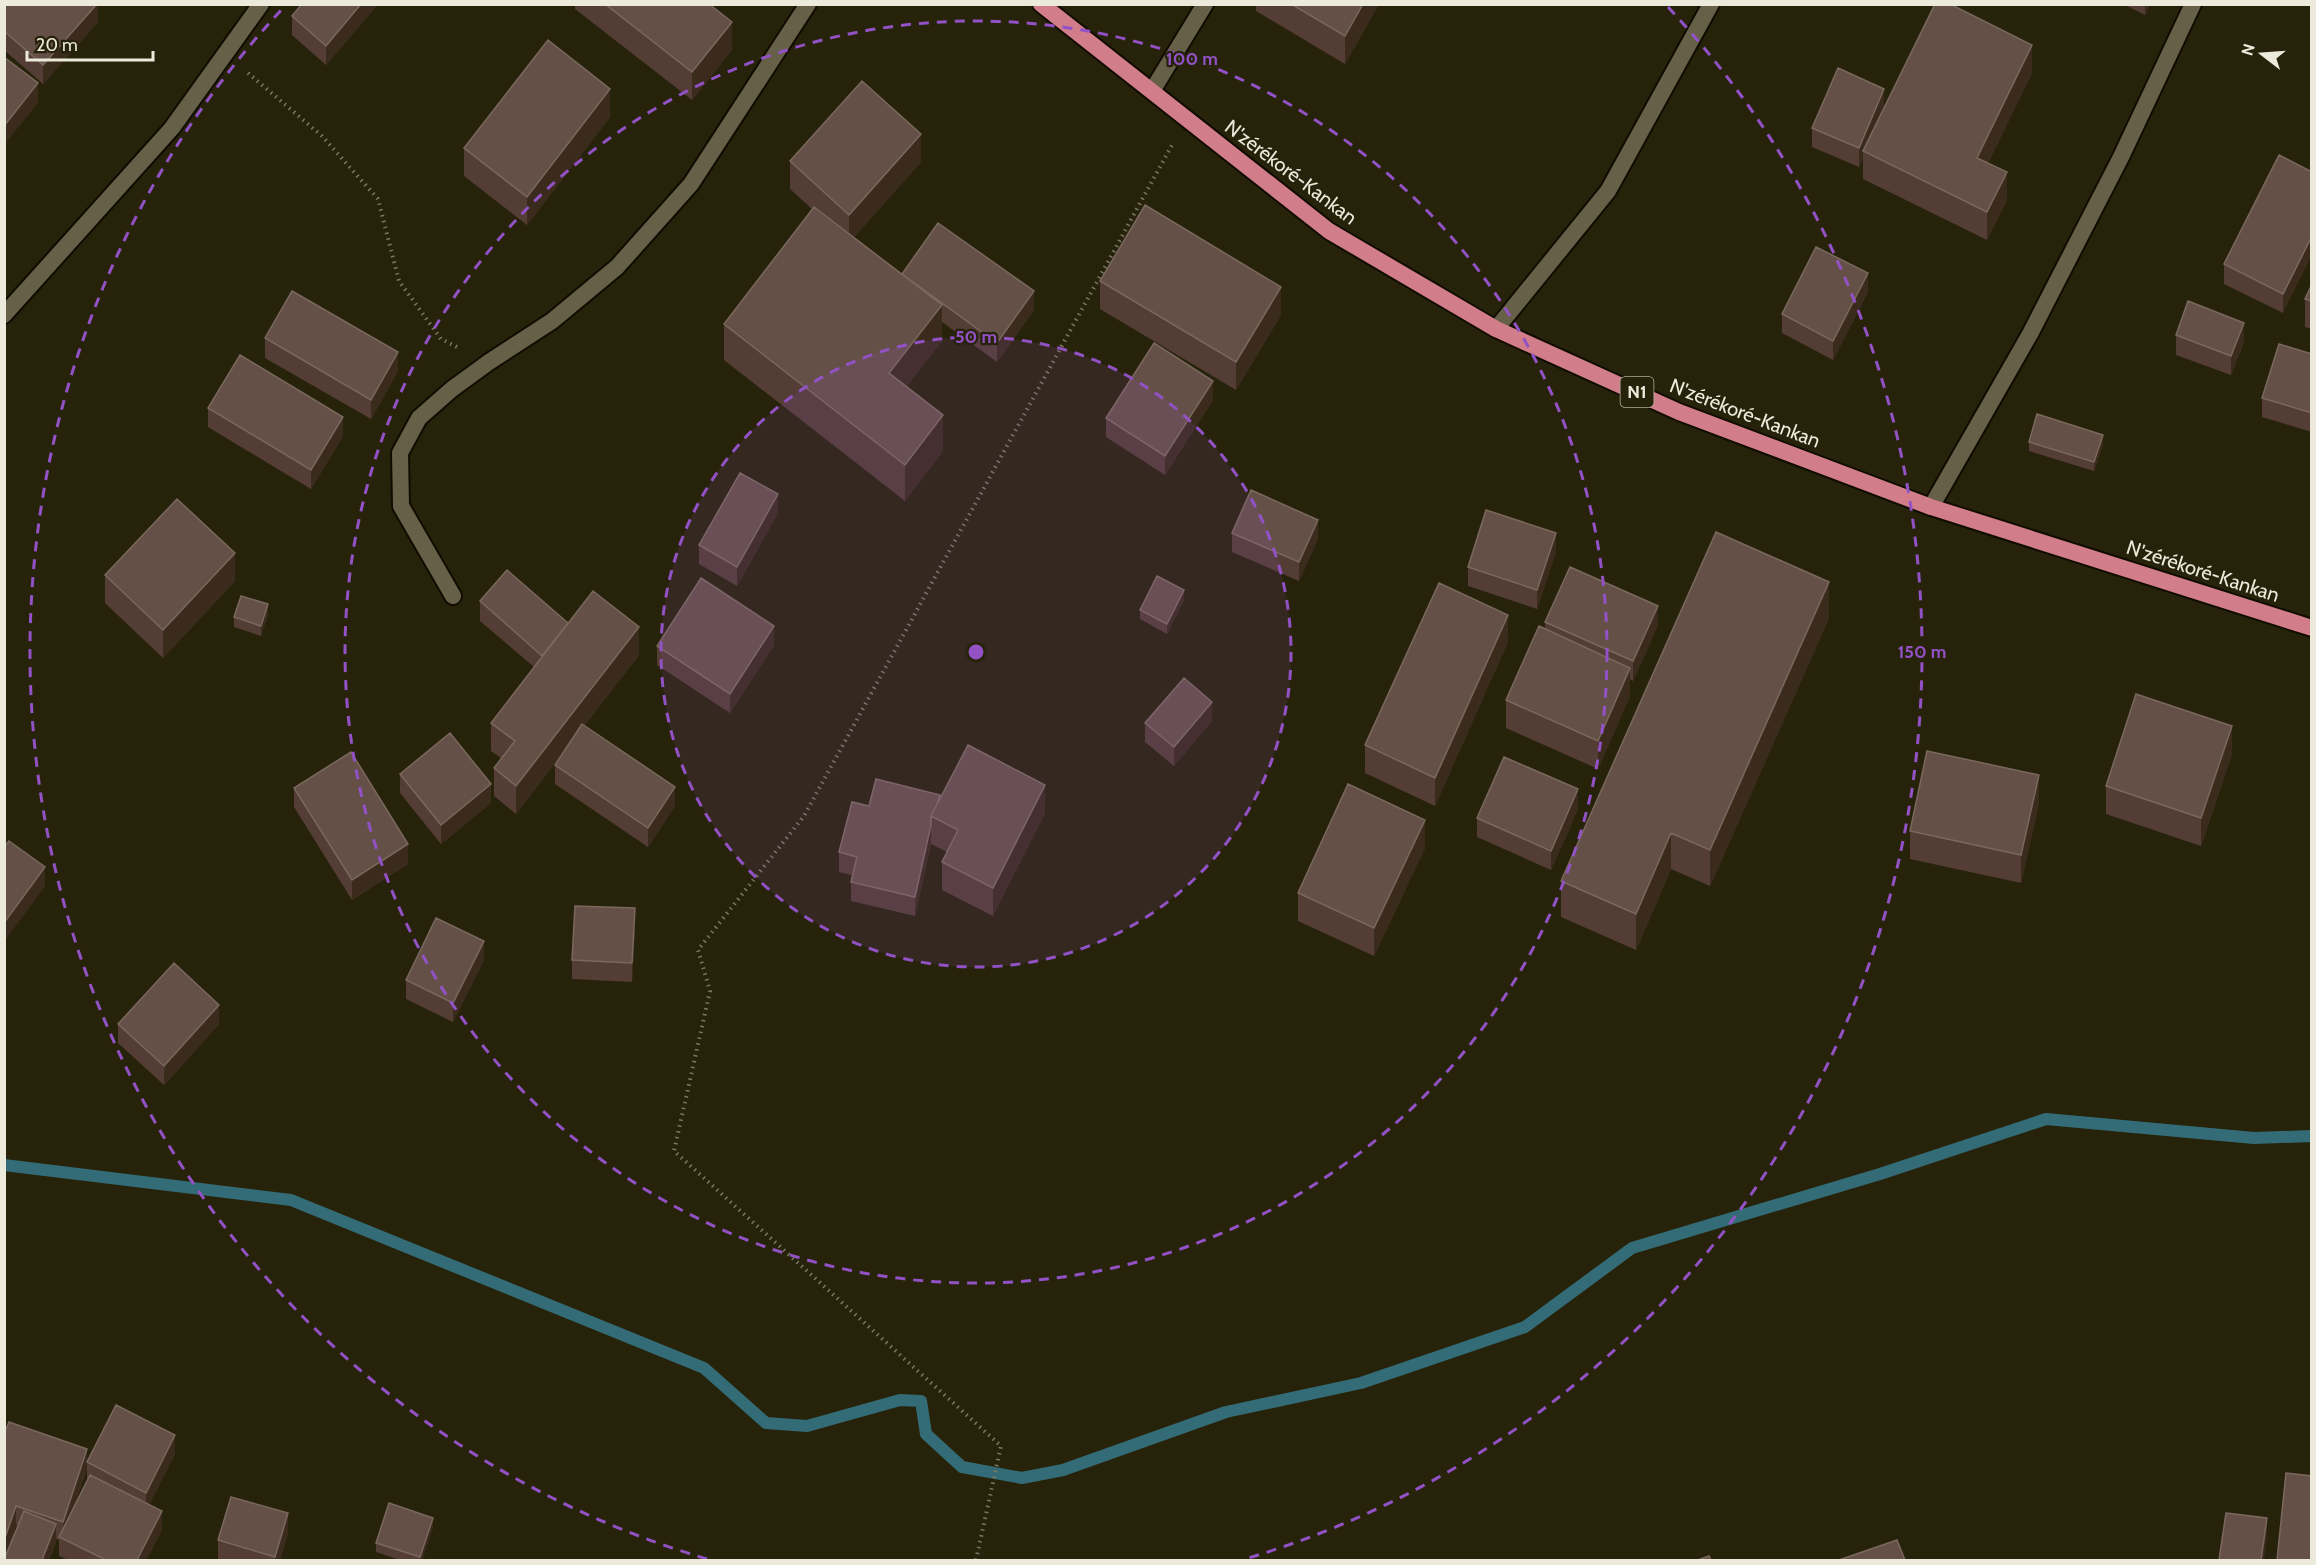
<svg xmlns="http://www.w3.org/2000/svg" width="2316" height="1565" font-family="Cabin,sans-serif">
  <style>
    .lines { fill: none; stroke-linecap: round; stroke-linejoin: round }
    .stream { stroke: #336c77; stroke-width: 12 }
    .minor-casing { stroke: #100c00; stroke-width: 20 }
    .trunk-casing { stroke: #100c00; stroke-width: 20 }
    .path { stroke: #7a7763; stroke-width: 4; stroke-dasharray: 1.5 4.5; stroke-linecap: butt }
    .minor { stroke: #656047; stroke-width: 16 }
    .trunk { stroke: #d27d8a; stroke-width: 16 }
    .wall { fill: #543d35; fill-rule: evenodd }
    .shaded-wall { fill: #3b2b1d }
    .building { fill: #655047; stroke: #7a685e; stroke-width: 1.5 }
    .ring { fill: none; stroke: #9252c5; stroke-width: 3; stroke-dasharray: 10 8 }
    .labels { text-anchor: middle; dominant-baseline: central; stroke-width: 4.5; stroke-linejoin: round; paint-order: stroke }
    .shield { fill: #27230b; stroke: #b1ae9d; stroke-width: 1.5 }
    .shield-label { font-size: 18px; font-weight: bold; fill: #eceadb }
    .street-label { font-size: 20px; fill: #eceadb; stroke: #27230b }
    .centre { fill: #9252c5; stroke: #27230b; stroke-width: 3 }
    .ring-label { font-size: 18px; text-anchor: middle; font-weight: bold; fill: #9252c5; stroke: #27230b; stroke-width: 4.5; stroke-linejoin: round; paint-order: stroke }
  </style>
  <rect width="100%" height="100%" fill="#27230b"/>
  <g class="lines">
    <path class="stream" d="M4,1165L291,1200L704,1368L766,1423L807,1426L900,1400L921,1401L926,1434L962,1467L1022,1478L1063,1470L1226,1412L1361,1383L1525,1327L1632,1248L1880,1174L2046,1119L2254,1138L2312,1136"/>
    <g class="minor-casing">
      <path id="minor" d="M1152,91L1205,4
        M4,315L172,128L261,4
        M1496,329L1608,191L1711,4
        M1931,507L2030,334L2121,157L2193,4
        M453,596L401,506L400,453L419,418L452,389L489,362L552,321L617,267L691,184L808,4"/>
    </g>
    <g class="trunk-casing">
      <path id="trunk" d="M1041,4L1329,231L1496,329L1679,412L1931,507L2312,628"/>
    </g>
    <path class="path" d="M248,73L322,136L378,199L399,281L441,339L459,348
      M976,1560L1001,1446L674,1151L710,991L698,950L804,816L1172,145"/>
    <use href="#minor" class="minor"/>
    <use href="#trunk" class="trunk"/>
  </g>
  <path class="wall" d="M98,4V22L43,84L4,50V5Z
    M302,4H378L326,65L292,35V16Z
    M575,4H709L732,50L692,100L575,9Z
    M1256,4H1379L1345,64L1256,11Z
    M2123,4H2150L2145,15Z
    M2032,73L1988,163L2007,200L1987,240L1863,179V157L1859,167L1812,147V128L1884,108Z
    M610,117L527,225L464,176V148Z
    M790,161L921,162L854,237L902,274L1034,310L997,362L942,322V341L906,387L943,451L905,501L724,360V324L812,209L790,189Z
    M2312,172L2283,313L2224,284V264Z
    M1100,281L1281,315L1236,390L1100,309Z
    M2312,284V329L2305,327V299Z
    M1868,292L1833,360L1782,333V314Z
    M2176,335L2244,342L2231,375L2176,355Z
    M265,338L398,371L371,419L265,358Z
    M2312,354V432L2262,417V398Z
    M1213,400L1165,475L1106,437V418Z
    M208,408L343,436L311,489L208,427Z
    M2029,442L2103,444L2094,471L2029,451Z
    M778,513L737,586L699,564V545Z
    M1232,533L1318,539L1299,581L1232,552Z
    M1556,552L1537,609L1468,586V567Z
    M105,575L235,581L163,658L105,603Z
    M1184,600L1167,634L1140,619V610Z
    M480,601L568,623L639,655L584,726L675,806L648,847L555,784V765L565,750L516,814L494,796V768L501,758L491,751V723L534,667L480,621Z
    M268,614L261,636L234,627V617Z
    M1829,618L1710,886L1671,869L1636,950L1561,917V881Z
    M1545,622L1658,625L1633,681L1630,679V696L1598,769L1506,728V700L1545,629Z
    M1508,642L1435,806L1365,773V745Z
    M774,645L730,713L657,665V646Z
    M1212,721L1174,766L1145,742V723Z
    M2232,754L2201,846L2106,814V786Z
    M400,774L491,803L441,844L400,793Z
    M294,788L408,864L352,900L294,807Z
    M940,799L1045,813L993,916L942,890V862L947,852L931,844L915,916L851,901V882L852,875L839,872V852L869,806Z
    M2039,803L2021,883L1910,859V831Z
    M1578,809L1551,870L1477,837V818Z
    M1425,848L1374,956L1298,921V893Z
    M635,927L632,982L572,979V960Z
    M484,960L453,1022L406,999V980Z
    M118,1024H219L164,1085L118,1043Z
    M4,1434L87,1462L175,1454L149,1505L162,1530L146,1560H68L59,1556V1540L56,1539V1543L49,1560H4ZM87,1469V1481L74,1506ZM16,1525L18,1526L8,1551Z
    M433,1527L422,1560H400L376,1552V1543Z
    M288,1533L280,1560H222L218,1559V1540Z"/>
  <path class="shaded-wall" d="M97,4H98V22L43,84V65Z
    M361,4H378L326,65V46Z
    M1363,4H1379L1345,64V36Z
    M2145,4H2150L2145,15Z
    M732,22V50L692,100V72Z
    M2032,45V73L1977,185V158Z
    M38,83V103L4,145V126Z
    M610,89V117L527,225V197Z
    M1884,89V108L1863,151V157L1859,167V148Z
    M921,134V162L849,243V215Z
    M2007,172V200L1987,240V212Z
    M2312,236V255L2283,313V294Z
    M1868,273V292L1833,360V341Z
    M1281,287V315L1236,390V362Z
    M1034,291V310L997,362V343Z
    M942,305V341L889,409V373Z
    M2244,323V342L2231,375V356Z
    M398,352V371L371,419V400Z
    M1213,381V400L1165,475V456Z
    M943,415V451L905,501V465Z
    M343,417V436L311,489V470Z
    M2103,435V444L2094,471V462Z
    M778,494V513L737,586V567Z
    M1318,520V539L1299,581V562Z
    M1556,533V552L1537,609V590Z
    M235,553V581L163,658V630Z
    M1829,582V618L1710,886V850Z
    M1184,590V600L1167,634V624Z
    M268,604V614L261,636V626Z
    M1658,606V625L1633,681V661Z
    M1508,615V642L1435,806V778Z
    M774,626V645L730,713V694Z
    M639,627V655L516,814V786Z
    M1630,668V696L1598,769V741Z
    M1212,702V721L1174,766V747Z
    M2232,726V754L2201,846V818Z
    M2039,775V803L2021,883V855Z
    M491,784V803L441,844V825Z
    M1045,785V813L993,916V888Z
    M675,787V806L648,847V828Z
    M1578,789V809L1551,870V851Z
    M1425,820V848L1374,956V928Z
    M931,825V844L915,916V897Z
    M1671,833V869L1636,950V914Z
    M408,844V864L352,900V880Z
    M45,867V886L4,942V923Z
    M635,908V927L632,982V963Z
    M484,941V960L453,1022V1003Z
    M219,1005V1024L164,1085V1066Z
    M175,1435V1454L146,1512V1493Z
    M87,1449V1469L63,1539V1522Z
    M16,1506V1525L4,1560V1541Z
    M162,1511V1530L146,1560H137Z
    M288,1513V1533L280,1560H275V1557Z
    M433,1518V1527L422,1560H420V1557Z
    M2267,1518V1537L2264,1560H2261Z
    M56,1524V1543L49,1560H42Z"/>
  <path class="building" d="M5,4H97L43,65L4,31Z
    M302,4H361L326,46L292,16Z
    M605,4H709L732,22L692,72Z
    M1291,4H1363L1345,36Z
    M1935,4H1950L2032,45L1977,158L2007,172L1987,212L1863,151Z
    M548,40L610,89L527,197L464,148Z
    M4,57L38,83L4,126Z
    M1838,68L1884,89L1859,148L1812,128Z
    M862,81L921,134L849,215L790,161Z
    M2279,155L2312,172V236L2283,294L2224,264Z
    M1145,205L1281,287L1236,362L1100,281Z
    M814,207L942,305L889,373L943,415L905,465L724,324Z
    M938,223L1034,291L997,343L902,274Z
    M1816,247L1868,273L1833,341L1782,314Z
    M2312,284V301L2305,299Z
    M292,291L398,352L371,400L265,338Z
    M2188,301L2244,323L2231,356L2176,335Z
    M1154,343L1213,381L1165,456L1106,418Z
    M2279,344L2312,354V413L2262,398Z
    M240,355L343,417L311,470L208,408Z
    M2037,414L2103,435L2094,462L2029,442Z
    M740,473L778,494L737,567L699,545Z
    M1251,490L1318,520L1299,562L1232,533Z
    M177,499L235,553L163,630L105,575Z
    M1486,510L1556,533L1537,590L1468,567Z
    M1716,532L1829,582L1710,850L1671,833L1636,914L1561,881Z
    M1570,567L1658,606L1633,661L1545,622Z
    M507,570L568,623L542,656L480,601Z
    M1157,576L1184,590L1167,624L1140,610Z
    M701,578L774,626L730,694L657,646Z
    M1439,583L1508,615L1435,778L1365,745Z
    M593,591L639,627L516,786L494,768L515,741L491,723Z
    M241,596L268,604L261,626L234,617Z
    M1539,626L1630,668L1598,741L1506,700Z
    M1184,678L1212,702L1174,747L1145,723Z
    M2136,694L2232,726L2201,818L2106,786Z
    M582,724L675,787L648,828L555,765Z
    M450,733L491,784L441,825L400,774Z
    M968,745L1045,785L993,888L942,862L958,830L931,816Z
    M1927,751L2039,775L2021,855L1910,831Z
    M351,752L408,844L352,880L294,788Z
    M1504,757L1578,789L1551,851L1477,818Z
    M876,779L940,795L937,804L931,816V825L915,897L851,882L857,857L839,852L852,802L869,806Z
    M1348,784L1425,820L1374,928L1298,893Z
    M9,841L45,867L4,923V847Z
    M575,906L635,908L632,963L572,960Z
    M436,918L484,941L453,1003L406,980Z
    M174,963L219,1005L164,1066L118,1024Z
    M116,1405L175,1435L146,1493L87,1462Z
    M9,1422L87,1449L63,1522L16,1506L4,1541V1434Z
    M2286,1473L2312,1476V1560H2277Z
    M90,1475L162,1511L137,1560H106L59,1537Z
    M231,1497L288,1513L275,1557L218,1540Z
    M389,1503L433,1518L420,1557L376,1543Z
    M24,1511L56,1524L42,1560H4Z
    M2226,1513L2267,1518L2261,1560H2219Z
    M1897,1540L1905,1560H1839Z
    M1709,1556L1711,1560H1698Z"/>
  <circle cx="976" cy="652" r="315" fill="#9252c5" fill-opacity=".12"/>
  <g class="ring">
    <circle cx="976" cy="652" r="315"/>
    <circle cx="976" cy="652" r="631"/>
    <path d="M707 1559A946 946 0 0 1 284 7M1668 7A946 946 0 0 1 1245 1559"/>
  </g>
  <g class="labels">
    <rect class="shield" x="1620.5" y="377" width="33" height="30" rx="4.5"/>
    <g class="shield-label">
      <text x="1637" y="392">N1</text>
    </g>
    <g class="street-label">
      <text transform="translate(1291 172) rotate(37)">N'zérékoré-Kankan</text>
      <text transform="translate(1745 413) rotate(21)">N'zérékoré-Kankan</text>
      <text transform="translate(2203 571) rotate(18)">N'zérékoré-Kankan</text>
    </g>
  </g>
  <circle cx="976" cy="652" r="9" class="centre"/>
  <g class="ring-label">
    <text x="1192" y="65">100 m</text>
    <text x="976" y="343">50 m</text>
    <text x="1922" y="658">150 m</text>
  </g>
  <rect width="2316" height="1565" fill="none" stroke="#eceadb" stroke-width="12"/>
  <g transform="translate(2262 54) rotate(287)" stroke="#27230b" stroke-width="4.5" paint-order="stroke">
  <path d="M0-4.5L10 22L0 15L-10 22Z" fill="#eceadb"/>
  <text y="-9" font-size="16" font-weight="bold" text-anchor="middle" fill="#eceadb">N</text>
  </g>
  <path d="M27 51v9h126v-9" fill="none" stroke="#eceadb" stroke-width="3"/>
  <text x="36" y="51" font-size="18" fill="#eceadb" stroke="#27230b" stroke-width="4.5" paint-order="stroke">20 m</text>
</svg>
